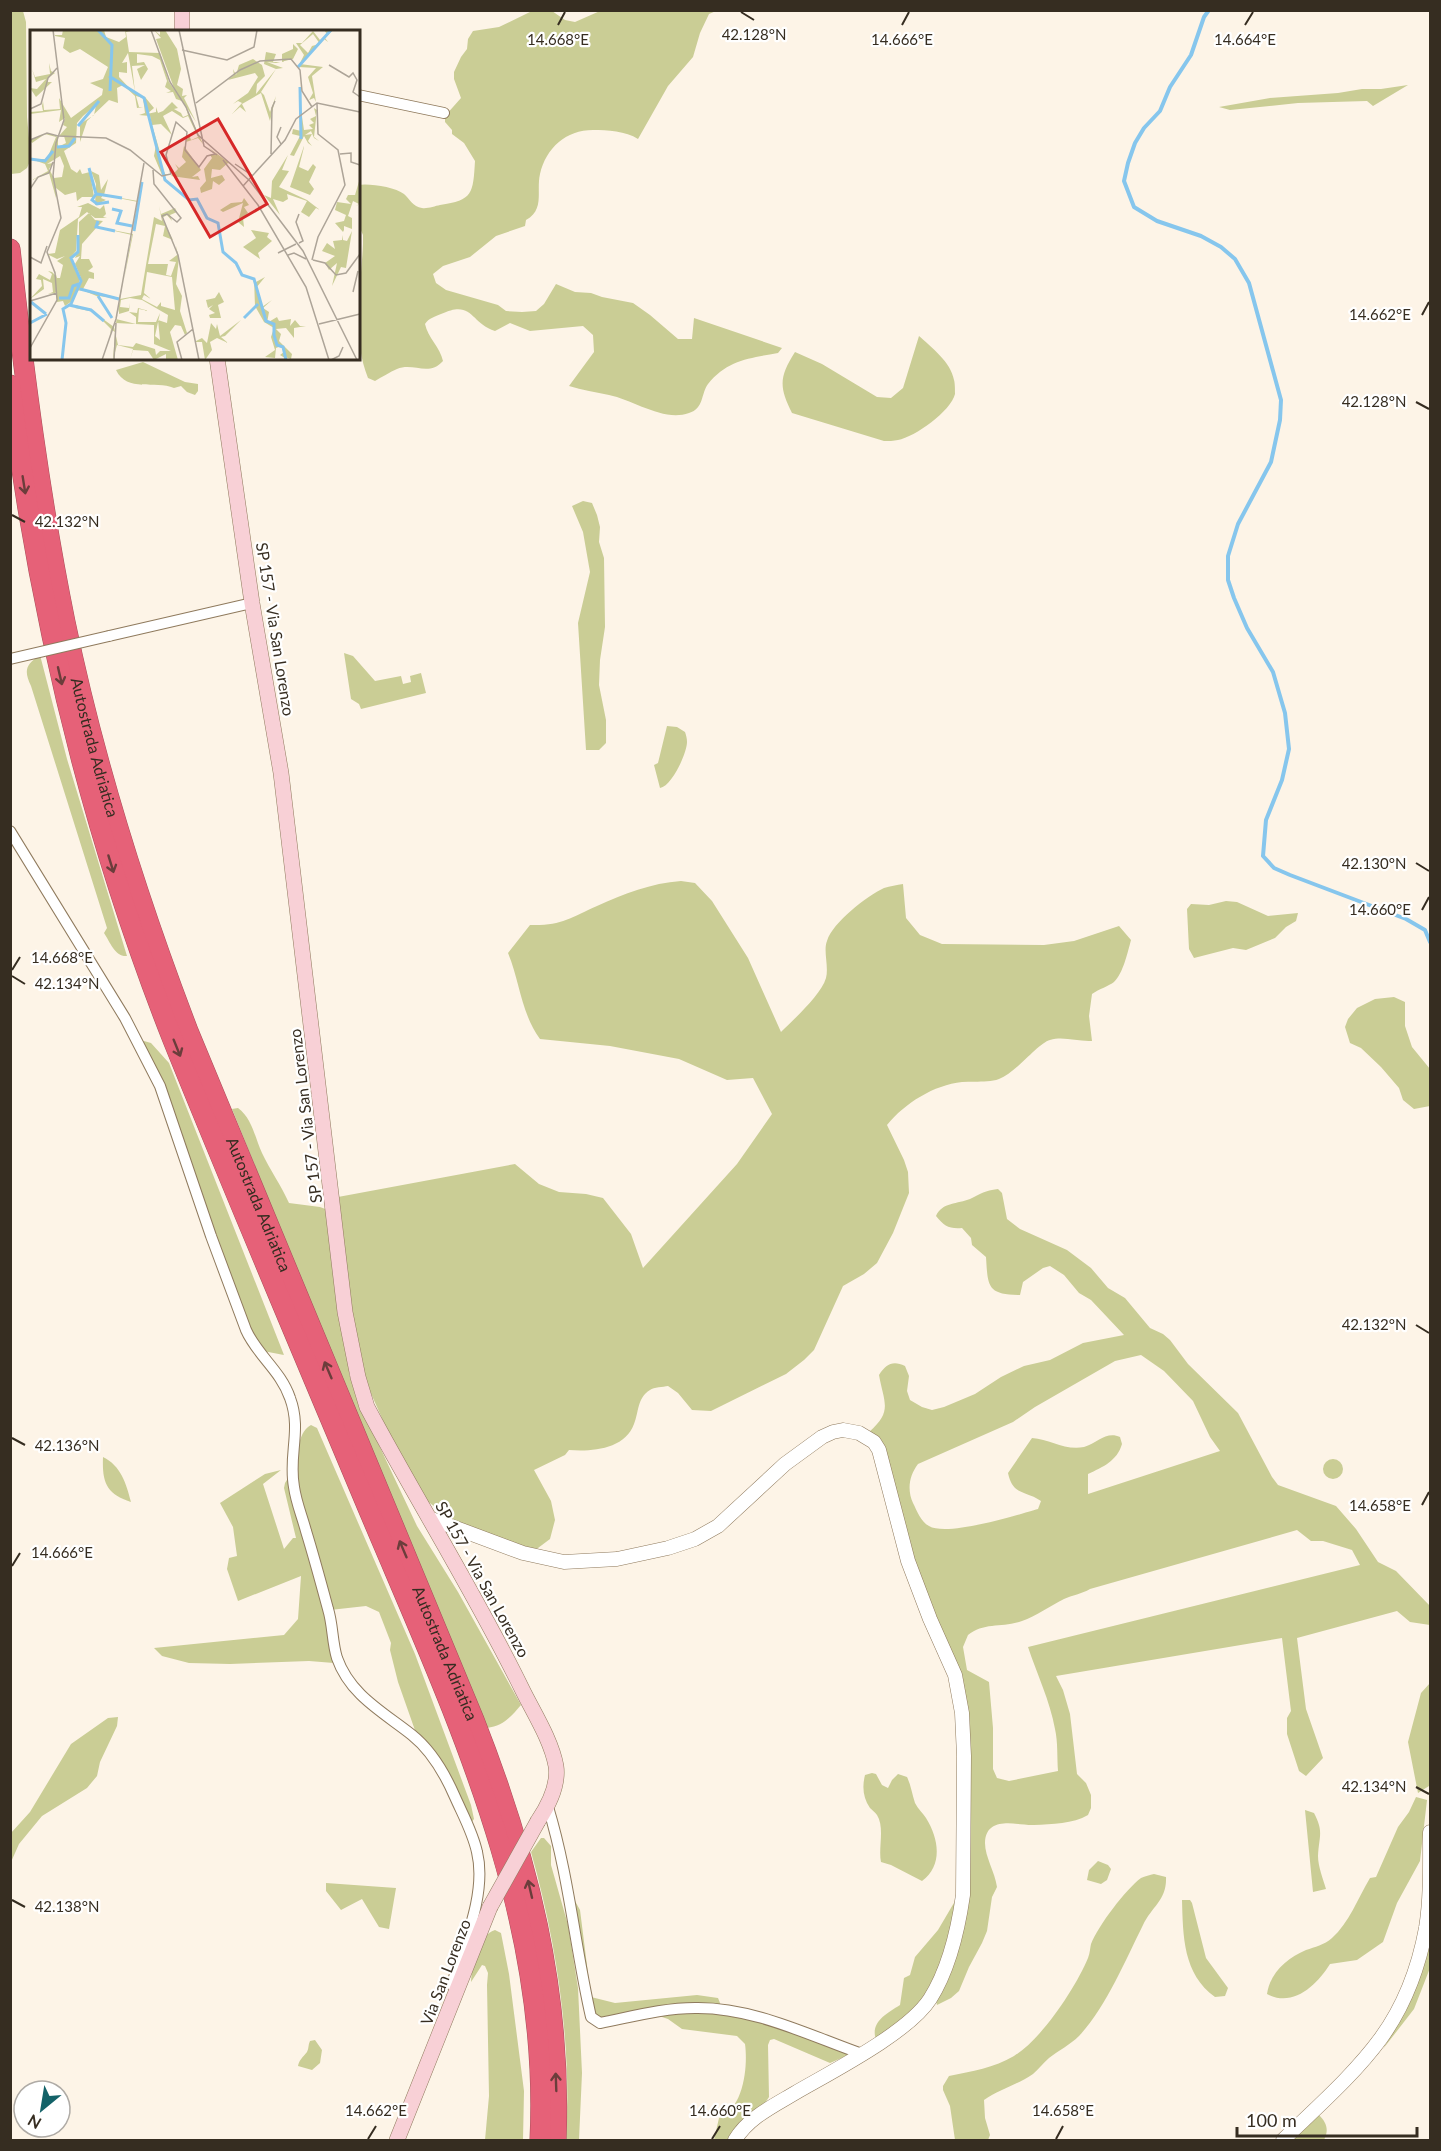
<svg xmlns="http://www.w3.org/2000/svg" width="1441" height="2151" font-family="Lato,sans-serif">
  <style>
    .green { fill: #cacd95; fill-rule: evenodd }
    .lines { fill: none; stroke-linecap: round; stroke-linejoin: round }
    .stream { stroke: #86c6ed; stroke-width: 4 }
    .minor-casing { stroke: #8f7a5d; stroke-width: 12 }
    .tertiary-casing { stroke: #8f7a5d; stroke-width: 15 }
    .secondary-casing { stroke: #8f7a5d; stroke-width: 16 }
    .motorway-casing { stroke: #a84f5a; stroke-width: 21 }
    .minor { stroke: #fff; stroke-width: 10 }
    .tertiary { stroke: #fff; stroke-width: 14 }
    .secondary { stroke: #f8d0d6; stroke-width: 15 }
    .motorway { stroke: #e66178; stroke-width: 20 }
    .minor-bridge-casing { stroke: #8f7a5d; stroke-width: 12; stroke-linecap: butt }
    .secondary-bridge-casing { stroke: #8f7a5d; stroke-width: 16; stroke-linecap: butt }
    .minor-bridge { stroke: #fff; stroke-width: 10 }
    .secondary-bridge { stroke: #f8d0d6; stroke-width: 15 }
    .oneway { stroke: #6b3d3b }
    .ticks { fill: none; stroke: #362d21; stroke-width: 2 }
    .labels { text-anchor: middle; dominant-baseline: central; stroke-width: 4.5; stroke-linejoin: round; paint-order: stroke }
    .street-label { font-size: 16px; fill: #362d21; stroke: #fff }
    .inset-river { fill: none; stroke: #86c6ed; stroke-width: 3 }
    .inset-road { fill: none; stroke: #ada498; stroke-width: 1.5 }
    .view { fill: #d62828; fill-opacity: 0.15; stroke: #d62828; stroke-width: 3 }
    .inset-edge { fill: none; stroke: #362d21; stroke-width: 3 }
    .ticks-label { font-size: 15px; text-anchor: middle; fill: #362d21; stroke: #fff; stroke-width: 4.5; stroke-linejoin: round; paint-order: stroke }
  </style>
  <rect width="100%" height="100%" fill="#fdf4e7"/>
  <path class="green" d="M10,11H23L26,22L27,117L31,159L27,168L20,173L11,174Z
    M532,11H552L565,20L575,22L600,11H716L709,14L700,33L693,57L668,86L638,139C626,131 607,130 593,130C566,130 546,148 540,174C536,192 545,209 526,220L525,226L496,236L470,257L443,266L433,274L436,283L446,290L498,305L506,311L522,312L536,311L544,304L556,284L575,292L591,293L602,297L633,303L650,315L678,339H692L694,318L782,348L778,353C750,358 727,360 708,384C701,393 704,409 689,413C663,422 634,400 609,395C596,392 582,390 569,386L594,352L593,335L583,326L530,331L510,323L495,331C470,323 473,299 441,314C434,317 429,318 425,324C428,338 440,347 443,361C429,377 413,362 397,369C390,372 382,377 375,381L368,378C351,335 361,289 363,244V235L359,226L358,185C369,183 395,187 404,194C409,198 413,207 422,208C427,209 435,206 440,205C473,200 473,194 475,161L464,143L452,134V130L445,122V116L461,98L454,79V72L461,57L467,49L468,39L473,31L499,27Z
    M1408,85L1373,106L1367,101L1298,103L1230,110L1219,107L1270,98L1338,93L1362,89H1381Z
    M919,336C931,347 951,362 954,380C955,383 955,390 955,394C951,411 915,437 898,440C894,441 888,441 884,441L792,413C779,387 779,377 795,352L822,364L877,397L891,398L903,388Z
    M143,362L185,382L198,384V391L195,395L187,392L181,386L174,388C155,380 127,393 116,370Z
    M583,501L592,503L597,515L600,527L599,542L604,558L605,627L600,660L599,685L606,720V743L599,750H586L578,623L590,572L583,532L572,506Z
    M344,653L353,656L375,681L401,676L403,684L411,682L410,676L421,673L426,693L361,709L359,704L351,699Z
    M40,655L67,759L127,956C115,957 110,942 104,933L107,928L31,686C24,671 25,665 40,655Z
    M667,726L677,727L685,732C686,735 687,738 687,742C687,753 672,786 660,788L654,765L658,763Z
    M681,881L695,883L712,901L748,958L781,1032C794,1019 821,995 826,978C829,966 823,951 827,941C833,922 867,896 884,888C890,886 897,885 903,884L906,918L920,935L942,944L1044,945L1074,941L1119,926L1131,940C1128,951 1123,974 1114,982C1109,986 1099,989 1092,994L1089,1016L1092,1041C1078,1042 1064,1036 1050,1040C1038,1043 1017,1072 999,1079C988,1083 974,1081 962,1082C934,1085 905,1103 887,1125L904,1160L908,1172L909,1193L893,1233L877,1263L864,1274L843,1286L814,1350L804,1360L786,1374L711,1411L692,1410L678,1393L668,1386C663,1387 654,1387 650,1390C637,1398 639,1412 634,1424C625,1449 592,1452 569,1450L565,1455L534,1470L551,1501L555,1520L550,1539L534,1551L454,1521L423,1498L385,1425L369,1389L361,1362L353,1316L338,1197L515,1164L539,1184L559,1192L586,1194L603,1198L631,1234L643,1268L737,1164L772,1114L753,1078L727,1080L679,1059L610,1046L540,1039C521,1013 520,982 508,953L530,925C561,926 570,918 597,906C624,894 651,883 681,881Z
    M1226,901L1237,902L1268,916L1298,913L1296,921L1286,927L1275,938L1246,950L1233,948L1194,958L1189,949L1187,909L1191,904L1209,905Z
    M1394,997L1405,1002V1026L1412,1047L1430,1069V1106L1414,1109L1403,1100L1399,1088L1381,1067L1361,1048L1350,1043L1345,1027L1348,1019L1357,1008L1375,999Z
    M144,1041L151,1043L169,1063L284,1355L263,1351L257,1346L142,1045Z
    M238,1108C252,1118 255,1138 262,1153C270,1170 281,1185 289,1203L320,1207L328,1210L349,1363V1374L361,1407L417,1526L458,1592L521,1705C511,1717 503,1726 487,1728L340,1377L232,1109Z
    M998,1189L1002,1193L1007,1219L1020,1229L1067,1250L1091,1268L1108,1288L1125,1298L1150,1328L1163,1334L1170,1340L1188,1364L1238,1413L1272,1477L1278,1485L1336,1506L1356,1529L1378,1562L1396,1571L1430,1606V1625L1410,1622L1397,1611L1297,1638L1306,1709L1323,1758L1306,1776L1299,1771L1287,1734V1718L1291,1711L1282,1638L1056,1676L1063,1690L1070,1714L1077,1774L1086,1783L1091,1795V1808L1088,1815C1073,1824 1052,1824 1034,1825C1019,1826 986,1814 985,1843C985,1857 995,1872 997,1887L992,1897L987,1931L982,1943L969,1967L959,1991L951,1998L937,2005L935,1996L967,1897L971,1835L970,1773L968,1732L933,1622L869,1432C893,1411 884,1403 879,1375C886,1364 893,1360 905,1366L909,1376L907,1391L910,1400L922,1407L932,1410L944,1407L975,1394L1001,1377L1024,1366L1050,1360L1083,1343L1124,1335L1091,1300L1079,1293L1064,1275L1050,1266L1043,1268L1023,1282L1020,1295C986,1295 988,1285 986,1257L972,1245L971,1238L962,1228C949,1229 944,1226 936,1216C942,1202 958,1204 970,1199C982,1193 984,1191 998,1189ZM1141,1355L1164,1371L1193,1401L1210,1437L1220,1451L1088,1494V1474C1103,1467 1117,1461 1122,1444L1120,1437C1106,1431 1098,1443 1084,1447C1065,1451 1050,1439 1032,1438L1008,1473C1013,1496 1025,1490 1041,1501L1038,1509C1017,1515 947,1537 929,1526C921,1522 917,1511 913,1503C907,1490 909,1476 918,1464L1013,1422L1035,1407L1115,1361ZM1297,1530L1311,1541H1323L1352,1550L1360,1565L1028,1647C1037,1674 1050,1701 1055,1729C1058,1742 1057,1758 1058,1771L1009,1781L997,1778L993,1769V1728L989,1682L967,1670L963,1647L968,1635C984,1622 1003,1628 1022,1621C1036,1616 1050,1606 1064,1599C1072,1595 1082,1594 1090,1589Z
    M311,1425L317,1428L415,1654L471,1805L474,1819L470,1824L417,1736L398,1682L390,1650L391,1643L379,1612L366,1606L330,1610C322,1577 316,1543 305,1511C304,1505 300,1500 299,1494C294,1478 294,1433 311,1425Z
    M103,1457C121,1466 126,1483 131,1502C106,1494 102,1482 103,1457Z
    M1323 1469a10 10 0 1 1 20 0a10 10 0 1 1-20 0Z
    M281,1470L263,1484L284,1549L293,1538H296L284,1488L285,1483L290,1475L323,1605L334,1663L309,1661L230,1664L189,1663L162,1656L154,1648L284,1635L298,1619L301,1576L238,1601L227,1569L229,1558L237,1556L233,1527L220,1503L265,1474Z
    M1430,1683L1429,1786L1418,1793L1408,1742L1421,1693Z
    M118,1717L117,1726L100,1762L97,1776L87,1788L42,1816L19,1844L11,1862V1833L30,1812L71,1744L108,1718Z
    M872,1773L876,1774L882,1785L888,1788L892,1780L898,1774L907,1777C911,1785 912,1794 915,1803C918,1809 923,1813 926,1818C939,1839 943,1865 922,1881L891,1865L881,1862C878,1848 885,1828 877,1815C875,1812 872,1810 870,1808C863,1798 862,1787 865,1775Z
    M1416,1797L1427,1800L1420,1861L1397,1903L1383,1942L1357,1960L1330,1964C1317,1985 1293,2008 1267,1994C1270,1973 1287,1958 1306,1950C1315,1947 1324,1945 1332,1938C1349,1923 1358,1898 1370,1878L1376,1877L1398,1827L1409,1812Z
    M1305,1810L1314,1813C1324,1832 1319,1836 1318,1856C1318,1866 1323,1879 1326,1889L1313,1892Z
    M541,1838H544L551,1846V1865L568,1925L578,1988L582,2073L579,2140H566C572,2044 557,1944 531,1852Z
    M1098,1861L1108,1865L1111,1869L1107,1880L1101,1884L1087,1880L1089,1870Z
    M1154,1874L1166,1877C1167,1900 1152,1906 1143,1925C1126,1959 1105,2009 1079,2036C1070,2045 1059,2050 1049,2058C1043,2063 1039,2069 1033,2074C1017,2085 1000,2089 984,2100L985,2118L990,2135L988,2140H955L950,2106L943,2090V2086L949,2076C972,2071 994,2068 1014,2056C1042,2039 1076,1987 1088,1958C1090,1953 1090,1948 1091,1944C1098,1926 1126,1889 1141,1878C1145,1876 1150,1875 1154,1874Z
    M326,1883L396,1888L389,1929L379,1927L362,1899L341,1910L326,1891Z
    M570,1892L580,1910L591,1997L615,2003L697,1995L718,1998L722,2008L602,2019L593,2014Z
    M958,1896L942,1970L922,2006L876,2040C870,2022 886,2014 900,2005L904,1978L910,1975L915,1957L938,1930Z
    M1182,1900H1190L1192,1903L1206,1958L1228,1988L1225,1996L1215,1997C1183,1974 1183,1936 1182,1900Z
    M1430,1910V1968L1414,2009L1383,2049L1398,2024Z
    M495,1930L501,1933L509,1974L524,2091L523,2140H485L489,2096L487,1985L488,1973L485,1966L482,1965L471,1982C472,1966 478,1935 495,1930Z
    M700,2012L747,2017L853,2053L830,2063L774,2039L770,2040L768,2045L769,2097L763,2106L734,2140H714L719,2118C744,2108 748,2066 745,2044L737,2036L682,2029L668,2019L656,2015Z
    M315,2040L322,2050L320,2063L312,2070L298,2066C299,2060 303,2057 307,2052C309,2048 308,2045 310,2041Z
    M1319,2115C1327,2123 1329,2130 1324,2140H1293Z"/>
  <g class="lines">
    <path class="stream" d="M1209,10L1204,17L1191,55L1170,87L1160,111L1144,128L1135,143L1128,163L1124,181L1134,207L1157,221L1201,236L1221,247L1235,259L1249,283L1281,400L1280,420L1271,462L1238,524L1228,556V580L1234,598L1247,628L1273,672L1285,713L1289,749L1282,780L1266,820L1263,856L1274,868L1290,875L1406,919L1425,930L1430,942"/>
    <g class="minor-casing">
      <path id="minor" d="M358,95L444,113
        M109,636L252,603
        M10,831L125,1018L160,1086L211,1236L246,1330C257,1355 281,1371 290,1398C302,1430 288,1455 294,1487C296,1502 302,1516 306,1531C314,1557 321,1583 328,1609C333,1625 332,1642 337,1658C350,1695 383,1712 412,1735C432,1751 445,1774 455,1797C463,1815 473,1833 477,1852C487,1893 464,1944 452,1984L453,1987
        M548,1807C569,1876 575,1947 591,2017L600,2023C631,2017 663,2008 695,2008C753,2007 808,2035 862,2054"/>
    </g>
    <g class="tertiary-casing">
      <path id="tertiary" d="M429,1518L523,1553L564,1562L617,1559L668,1548L695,1539L718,1526L785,1464L822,1437L833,1432L843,1430L859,1433L874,1442L879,1450L908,1561L930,1619L955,1675L962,1713L964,1756L963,1895C958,1930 949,1969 930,1999C908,2033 831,2072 795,2093C773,2106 748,2118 735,2140
        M1283,2140C1316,2108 1354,2075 1381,2038C1404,2006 1419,1966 1426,1928C1431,1897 1430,1863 1430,1832"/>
    </g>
    <g class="secondary-casing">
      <path id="secondary" d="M182,10V32
        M217,358L252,603L281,773L345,1312L358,1377L367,1407C417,1501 474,1591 521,1687C533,1712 551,1739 556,1766C559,1786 548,1806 538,1821
        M397,2140L490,1907"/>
    </g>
    <g class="motorway-casing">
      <g id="motorway">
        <path id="s1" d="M10,249C24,374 40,499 65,622C94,762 137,898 188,1031L474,1720C528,1857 562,1992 556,2140"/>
        <path d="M10,385C38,609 90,830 173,1040C238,1201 306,1360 373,1520C458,1721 551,1916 540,2140"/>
      </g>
    </g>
    <use href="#minor" class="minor"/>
    <use href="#tertiary" class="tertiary"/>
    <use href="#secondary" class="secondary"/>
    <use href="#motorway" class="motorway"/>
    <g class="minor-bridge-casing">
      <path id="minor-bridge" d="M10,659L109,636"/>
    </g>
    <g class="secondary-bridge-casing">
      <path id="secondary-bridge" d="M490,1907L538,1821"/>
    </g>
    <use href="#minor-bridge" class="minor-bridge"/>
    <use href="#secondary-bridge" class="secondary-bridge"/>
  </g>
  <defs><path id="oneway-shaft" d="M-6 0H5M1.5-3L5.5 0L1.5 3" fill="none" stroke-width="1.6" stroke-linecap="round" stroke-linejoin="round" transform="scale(1.5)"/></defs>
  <g class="oneway">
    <use href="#oneway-shaft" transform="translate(24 485) rotate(81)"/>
    <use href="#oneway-shaft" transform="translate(60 676) rotate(77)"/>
    <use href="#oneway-shaft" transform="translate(111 864) rotate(73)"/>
    <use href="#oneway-shaft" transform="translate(177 1048) rotate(68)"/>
    <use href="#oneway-shaft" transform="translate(328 1370) rotate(-113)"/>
    <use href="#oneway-shaft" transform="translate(403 1549) rotate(-113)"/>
    <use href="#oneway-shaft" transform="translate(530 1889) rotate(-103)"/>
    <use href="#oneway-shaft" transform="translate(556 2082) rotate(-92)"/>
  </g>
  <path class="ticks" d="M741,12L754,20M558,25L565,12M902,25L909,12M1245,25L1253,12M1422,315L1429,302M1416,402L1429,409M12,515L25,522M1416,863L1429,871M1422,910L1429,897M12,970L20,957M12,976L25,984M1416,1325L1429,1333M12,1438L25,1445M1422,1505L1429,1492M12,1566L20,1553M1416,1787L1429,1794M12,1900L25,1907M368,2139L376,2126M712,2139L720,2126M1056,2139L1063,2126"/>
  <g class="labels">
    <g class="street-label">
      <text transform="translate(276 629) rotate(81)">SP 157 - Via San Lorenzo</text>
      <text stroke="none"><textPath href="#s1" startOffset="506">Autostrada Adriatica</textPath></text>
      <text transform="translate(305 1116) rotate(-97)">SP 157 - Via San Lorenzo</text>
      <text stroke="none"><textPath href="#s1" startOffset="992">Autostrada Adriatica</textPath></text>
      <text transform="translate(483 1579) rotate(61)">SP 157 - Via San Lorenzo</text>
      <text stroke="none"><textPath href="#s1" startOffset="1478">Autostrada Adriatica</textPath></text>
      <text transform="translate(445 1972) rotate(-69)">Via San Lorenzo</text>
    </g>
  </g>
  <g transform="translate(30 30)">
    <rect width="330" height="330" fill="#fdf4e7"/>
    <path d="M24,0L25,5H32L33,0H74L76,7L89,12L96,7L95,0H105L96,2L99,22L130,23L139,52L152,71L146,69L143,62L136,63L141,61L135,57L137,51L130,30L122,26L107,24V33L114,32L118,39L111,50L107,39L115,35L102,36L105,62L98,23L92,33L97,32V43L89,42V47L104,63L115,67L124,78L117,84L126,82V77L128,83L133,81L142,72L148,78L144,79L151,83L153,87L158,85L155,75L173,114L168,108L156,112L159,104L161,110L168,107L158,86L153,88L142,81L133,86L142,105L131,94L122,95L130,122L128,127L135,144L139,145H132L124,126L126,115L120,86L109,85L115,83L113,68L106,66L109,77H113L107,78L105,66L93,55L87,58L88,73L79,70L57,91L50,112V94L64,85L66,75L53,86L47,93L46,113L34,121L41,139L47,143L50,139L52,144L60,142L64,167H52L47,171L46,162L35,165L26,158V168L19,143L2,150L18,141L15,134L1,129H17L26,107L15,104L2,113L0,110L18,103L28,107V117L36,113L34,106H29L37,97L33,95L35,88L29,92L31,80L0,84V82L13,81L12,76L13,71L14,80L30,79L29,68L41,88L72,65L73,59L60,53L73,49L78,37L50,19L40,23L33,18L35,8L25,6ZM30,126L34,136L32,147L24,148L19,139L23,133L17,134ZM124,0L130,5V0H135L147,19L151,39L147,55L153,59L152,66L157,65L154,68L166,92L144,58L126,9L131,8ZM294,0H303L295,8L298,12L294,9L290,14L283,4L270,15L278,23L282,16L289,14L270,34L293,37L282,46L286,72L284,68L279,70L283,63L278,47L286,38L268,37L274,25L266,13H272L283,1L290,10L297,4ZM263,14L268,19L263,29L246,33L237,32L253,38L246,39L231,62L234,65L240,82L246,66L240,91L231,63L212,74L216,82L210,77L202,84L212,73L208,71L203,74L208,70L218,63L228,47L225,43L198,50L204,45L203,39L206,45L209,35L223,29L232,35L235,46L227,54L226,64L246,39L234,34L236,22L246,24L243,32H252V24L263,19ZM19,33L21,41L25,43L18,48V52H22L6,67L0,58L7,59L16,49L6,52L2,39L5,47L20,44ZM284,78L287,80L284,107L289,111L284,108L281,101L275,105L282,104L278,111L282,116L278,113L274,106L264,126L260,125L270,106L262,104L263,99L271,101L270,88L272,87L274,100L283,99L279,95L284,93L280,89L286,86ZM154,116L171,140L162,147L168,146L170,150L141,146L148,139L145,134L149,138L156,132L152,127ZM274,116V117L269,137L278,141L283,134L286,137L279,152L284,159L280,165L260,157ZM178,117L202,135L198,133L190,140L182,139L181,148L192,145L195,150L189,155L183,151L182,159L171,163L170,158L176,151L174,139L182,128L180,125L186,124ZM258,125L252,140L259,141L249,157L277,170L290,180L286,178L279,187L271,182L277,171L257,164L258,169L253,172L243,169L250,185L234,165L241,168L242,151ZM61,141L69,145L71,160L78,149L74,165L108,171L111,158L107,190L104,203L108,172L73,165L71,168L76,170L65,175L66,154ZM330,148V174L326,176L329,174L323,171L318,186L322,188V199L314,196V200L313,202L305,193L314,191L316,185L305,180L307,172L321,174L316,169L318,165H325ZM214,168L219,175L214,177L218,183L213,188L214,197L208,192L213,173L193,182L190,180L201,173L212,172ZM58,173L70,179L74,175L76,184L73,187L77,188H65L57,182L48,189L46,221L40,228L50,247L48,257L51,248L45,234L50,226L45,228L49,219V192L59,183L65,190L73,191L67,197L103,204L94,250L98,226L82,223L98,226L102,205L67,197L52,214L51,229H59L63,237L58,241L64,243V249L59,248L53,259L89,268L93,251L90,269L111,265L124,187L132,191L129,176L131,184L145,178L147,182L140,185L142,191L137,185L132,188L143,210L133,206L135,196L126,194L118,234H138L136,245L141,246L146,232L139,231L147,225L146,216L149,228L146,254L152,266L150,281L157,303L155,305L151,296L145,295L140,302L148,330H136V324L124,330L118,321L103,320L100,330L103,319L87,315L83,330L85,302L82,300L80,304L81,299L64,282L45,278L46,275L62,281L84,297L88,315L103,317L106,313L125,319L126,325L130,321H141L124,314V295L86,293L90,269L69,266L82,287V288L69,267L52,260L46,261L42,271L35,276L33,271L27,272V262L25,263L18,264L23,262L22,253L13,249L14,259L0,269L12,256L11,250L6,249L9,244L20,250L22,244L18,241L22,242L26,246L24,237L27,248H30L33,235L27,231L35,226L27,229L19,225L20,229L18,224L25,223L30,200L49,187L52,177H47ZM117,242L142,247L145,280L131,276V272L127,277L112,269L114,265L121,269L114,263ZM100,268L112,270L138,285L137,293L128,290L130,310L125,306L130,283L126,292H108L109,279L119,281L108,278L107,283L99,282L106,287V294L86,289L89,279V284L99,281L100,273L99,278L90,277L91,270ZM221,200L239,203L237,207L242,211L228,223L230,229L213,217L226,208ZM322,201L316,238L311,237L302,256L307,233L299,240L295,233L305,226L292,221L297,213L305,219L303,211L312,210L313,205V210L317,211ZM235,247L226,258L232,277L242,270L233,278L239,282L237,293L247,287L249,291L261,289L260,296L265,290L270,296H276L264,298V308L256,298L246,299L251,304L249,311L262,324L261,329L255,327L258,330L250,325L254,322L251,316L246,318L245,328L235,327L245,320L241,307L244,298L234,292L225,276L224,249L226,252ZM189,262L194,272L188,275L191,288H180L179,285L185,283L179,279L183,275L178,278L176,270L185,268ZM211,290L195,306L191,307L198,313L187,308L180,312L182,320L175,330L172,312H166V311L172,308L177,313L181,293L186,299L187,294L190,306Z" fill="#cacd95" fill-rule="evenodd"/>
    <path class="inset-river" d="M68,0L82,15L80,61M268,37L301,0M79,46L114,68L135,150L159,170L167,169L177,188L188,193L193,222L206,233L212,245L224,249L236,291L244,294V305L247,315L253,317L256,330M270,57L271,109M48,96L69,71M27,117L39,116L45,108M0,129L15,131L23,121M59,138L66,164L62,170L67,174L79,172M67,164L92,168M82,179L91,181L87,193L102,196M68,191L66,197L85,201M104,201L112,152M50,259L89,269M68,266L82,288M29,268H39L43,256L49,254M1,272L16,284M39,275L61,280L74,291M214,288L228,274M0,293L17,284M32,330L36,293L33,279L41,274L51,251L41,228L48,222V205"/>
    <path class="inset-road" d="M121,0L140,52L156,77L168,105L220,151L273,221L327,330M149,0L174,116L187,125M152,20L197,30L224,17L227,0M299,35L319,47L323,43L327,50L323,62L330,67M166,73L210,40L230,31L261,29L270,40L272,61L282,77M0,79L11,74L18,48L27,38M29,106L76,108L100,120L132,146L141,144L136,125L146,92L157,102L155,120L169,137L177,126L185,124M0,110L17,103L28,106M251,114L247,107L251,97M241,124L242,78L245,71M310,124L321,123V132L330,135M193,130L228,175L276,257L299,330M205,134L223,146M123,140L124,154L151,188L147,192L137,184L132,186L148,225L169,330M213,156L255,110L266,89L287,73L330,82M0,159L8,147L19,143L23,132M269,213L273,211L266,192L269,184M248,223L266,214M258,225L264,223L276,229M0,227L11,233L17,216M282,230L288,207L315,155L308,120L288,104L287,73M283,230L295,233L306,245L316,243L330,224M323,262L328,241M0,271L27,263M289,294L330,284M0,318L27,270L25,243L17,222L31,188L23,146L26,113L34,90L23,0M72,330L86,289L114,133M84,330L86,293M152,330L147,312L163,299M301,330L309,326L313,317"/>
    <path class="view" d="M188,89L237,174L180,207L131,122Z"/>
    <rect width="330" height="330" class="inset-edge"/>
  </g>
  <g class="ticks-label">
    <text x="754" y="40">42.128°N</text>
    <text x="558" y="45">14.668°E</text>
    <text x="902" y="45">14.666°E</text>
    <text x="1245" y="45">14.664°E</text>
    <text x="1380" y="320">14.662°E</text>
    <text x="1374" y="407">42.128°N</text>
    <text x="67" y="527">42.132°N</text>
    <text x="1374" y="869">42.130°N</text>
    <text x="1380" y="915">14.660°E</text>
    <text x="62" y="963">14.668°E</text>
    <text x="67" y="989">42.134°N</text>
    <text x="1374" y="1330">42.132°N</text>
    <text x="67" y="1451">42.136°N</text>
    <text x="1380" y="1511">14.658°E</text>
    <text x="62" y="1558">14.666°E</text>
    <text x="1374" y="1792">42.134°N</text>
    <text x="67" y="1912">42.138°N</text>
    <text x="376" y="2116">14.662°E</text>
    <text x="720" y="2116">14.660°E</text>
    <text x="1063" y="2116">14.658°E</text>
  </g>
  <rect width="1441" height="2151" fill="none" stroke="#362d21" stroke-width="24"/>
  <g transform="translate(42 2109) rotate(210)"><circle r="28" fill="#ffffff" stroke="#afaba6" stroke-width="1.5"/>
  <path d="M0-4.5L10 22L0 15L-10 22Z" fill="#136268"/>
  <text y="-9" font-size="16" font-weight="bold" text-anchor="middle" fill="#362d21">N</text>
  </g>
  <path d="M1237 2127v9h180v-9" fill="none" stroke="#362d21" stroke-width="3"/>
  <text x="1246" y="2127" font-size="18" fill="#362d21" stroke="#ffffff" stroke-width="4.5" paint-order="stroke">100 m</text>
</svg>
